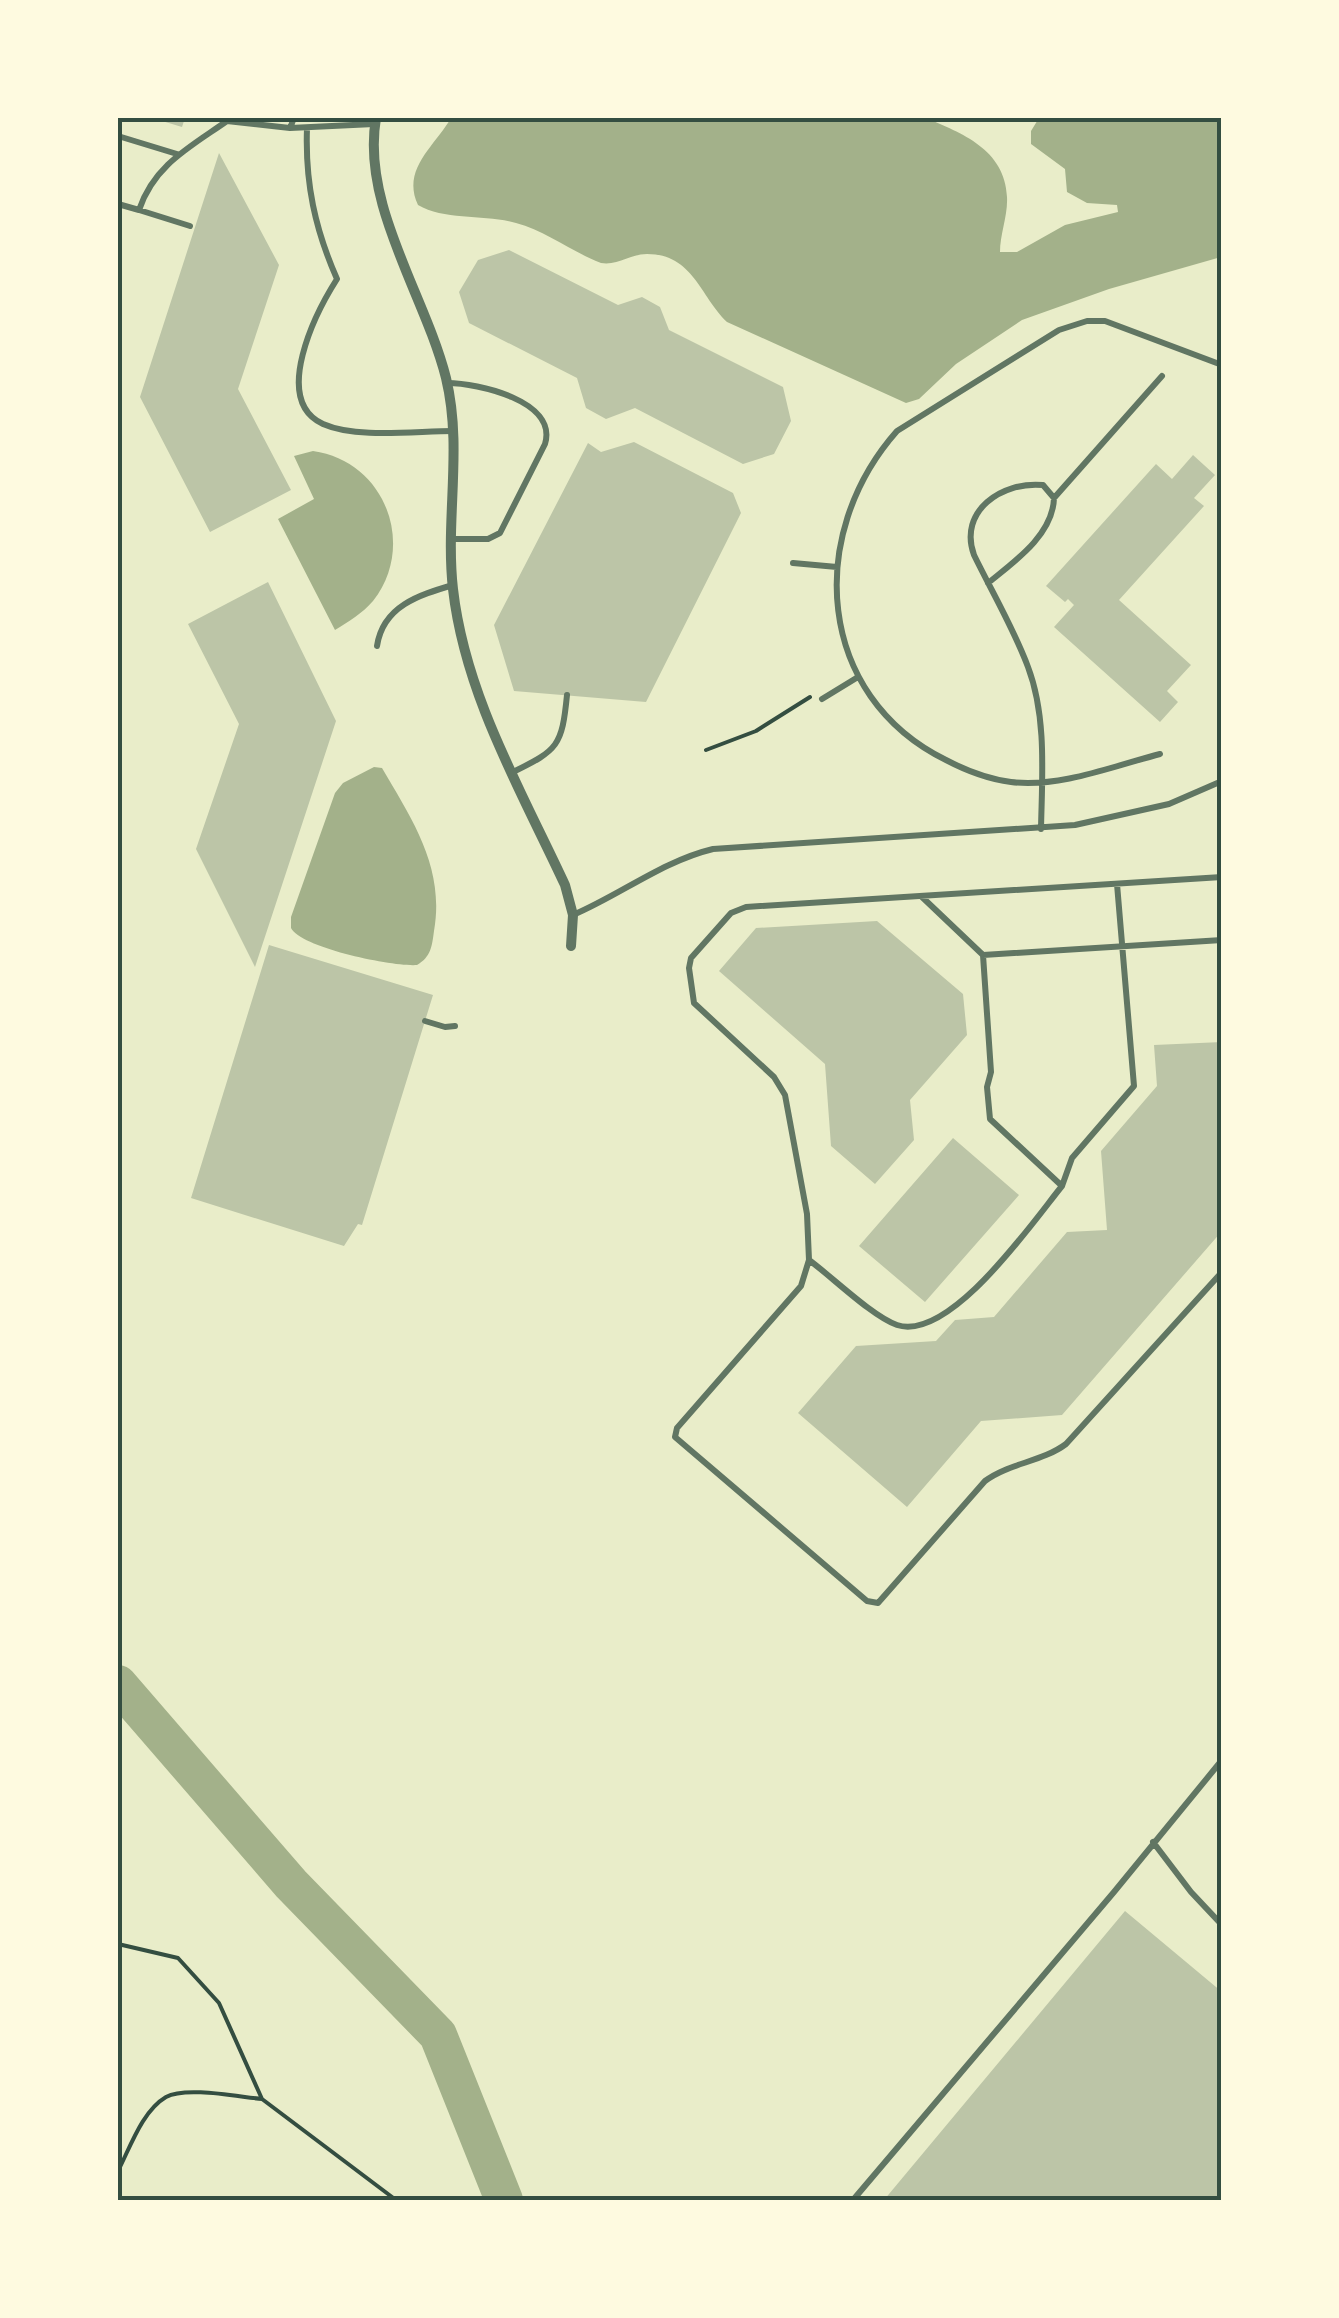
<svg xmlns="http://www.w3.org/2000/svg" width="1339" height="2318" font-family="'Libre Baskerville',serif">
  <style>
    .water { fill: #a3b18a }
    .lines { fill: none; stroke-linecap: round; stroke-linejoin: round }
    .river { stroke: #a3b18a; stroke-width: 38 }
    .building { fill: #bcc5a7 }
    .path { stroke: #344e41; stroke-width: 4 }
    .service { stroke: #617663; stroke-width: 6 }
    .minor { stroke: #617663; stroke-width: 10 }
    .neatline { fill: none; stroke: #344e41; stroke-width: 4 }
  </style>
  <rect width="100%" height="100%" fill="#e9edc9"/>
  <path class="water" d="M451,118H926C961,133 1005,149 1007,197C1008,215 1000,234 1000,252H1017L1065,225L1118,212L1117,205L1087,203L1067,192L1065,169L1031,144V131L1039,118H1221V257L1109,289L1022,320L956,364L919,399L906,403L727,322C700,296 693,254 647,254C630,254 617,266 601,263C572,252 546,231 516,223C486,214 445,221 418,205C401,169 435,146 451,118Z
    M313,451C385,461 417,545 373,601C363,613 348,622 335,630L278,519L314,499L294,456Z
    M374,767L382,768C413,821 445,868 434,931C432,946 431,957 417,965C394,967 301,948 291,928V917L335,793L343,783Z"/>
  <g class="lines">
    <path class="river" d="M118,1684L291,1884L438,2035L504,2200"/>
  </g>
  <path class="building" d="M152,118H185L182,127Z
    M219,153L279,265L238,389L291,490L210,532L140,397Z
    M509,250L618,305L642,297L660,307L669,330L783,387L791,421L774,454L743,464L635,408L606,419L586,408L577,378L469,323L459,292L478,260Z
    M634,442L733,493L741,513L646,702L514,691L494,625L588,443L601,452Z
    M1193,455L1215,475L1194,498L1204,506L1119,600L1191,665L1167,691L1178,702L1160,722L1054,627L1074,605L1068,599L1065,602L1046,586L1156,464L1172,479Z
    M268,582L336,721L255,967L196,849L239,724L188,624Z
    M877,921L963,994L967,1035L910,1100L914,1140L875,1184L831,1146L825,1064L719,971L756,928Z
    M269,945L433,995L362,1225L358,1224L344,1246L191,1198Z
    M1222,1042V1231L1062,1415L981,1421L907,1507L798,1413L856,1346L936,1341L955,1320L994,1317L1067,1232L1107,1230L1101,1151L1157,1086L1154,1045Z
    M953,1138L1019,1195L925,1302L859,1246Z
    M1125,1911L1222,1992V2200H884Z"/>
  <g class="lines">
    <path class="path" d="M706,750L756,731L810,697
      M118,1944L178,1958L219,2003L262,2099L396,2200
      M118,2171C130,2148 142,2111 166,2097C186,2086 239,2097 262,2099"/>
    <path class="service" d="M290,128L294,118
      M307,128C305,183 315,229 337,279C316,312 271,400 323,424C357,439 415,431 453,431
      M118,136L177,154
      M118,204L139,210C154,165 190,147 227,121L290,128L374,124
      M139,210L190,226
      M447,383C478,383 558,401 545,444L500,533L488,539H452
      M793,563L837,567
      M988,583C1014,562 1053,535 1054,498
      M377,646C383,606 419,595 453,585
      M822,699L858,677
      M1160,754C1114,766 1059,788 1011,782C988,779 967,771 946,760C816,696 805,535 897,431L1059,330L1087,321H1105L1222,365
      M513,772C558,750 562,746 567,695
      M1041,829C1042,777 1047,717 1028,667C1014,629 992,592 974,555C958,511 1002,481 1043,485L1054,498L1162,376
      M1222,877L746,907L731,913L691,958L689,968L694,1003L774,1077L785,1095L807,1214L809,1260L801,1286L677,1428L675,1437L867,1601L878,1603L985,1481C1009,1463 1042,1462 1066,1444L1222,1272
      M573,915C620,895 663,861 713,849L1075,825L1169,804L1222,781
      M983,955L1222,940
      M425,1021L445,1027L455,1026
      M1062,1186L1072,1158L1134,1086L1117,884
      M809,1260C831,1276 873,1317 897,1325C950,1342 1032,1223 1062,1186L990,1119L987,1087L991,1072L983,955L922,897
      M1153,1842L1191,1892L1222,1925
      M853,2200L1114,1892L1222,1760"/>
    <path class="minor" d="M376,118C361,205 425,295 446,378C463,448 445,519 453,589C465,695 521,790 565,885L573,915L571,946"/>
  </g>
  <rect width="1339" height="2318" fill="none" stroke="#fefae0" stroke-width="240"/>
  <rect x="120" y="120" width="1099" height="2078" class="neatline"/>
</svg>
